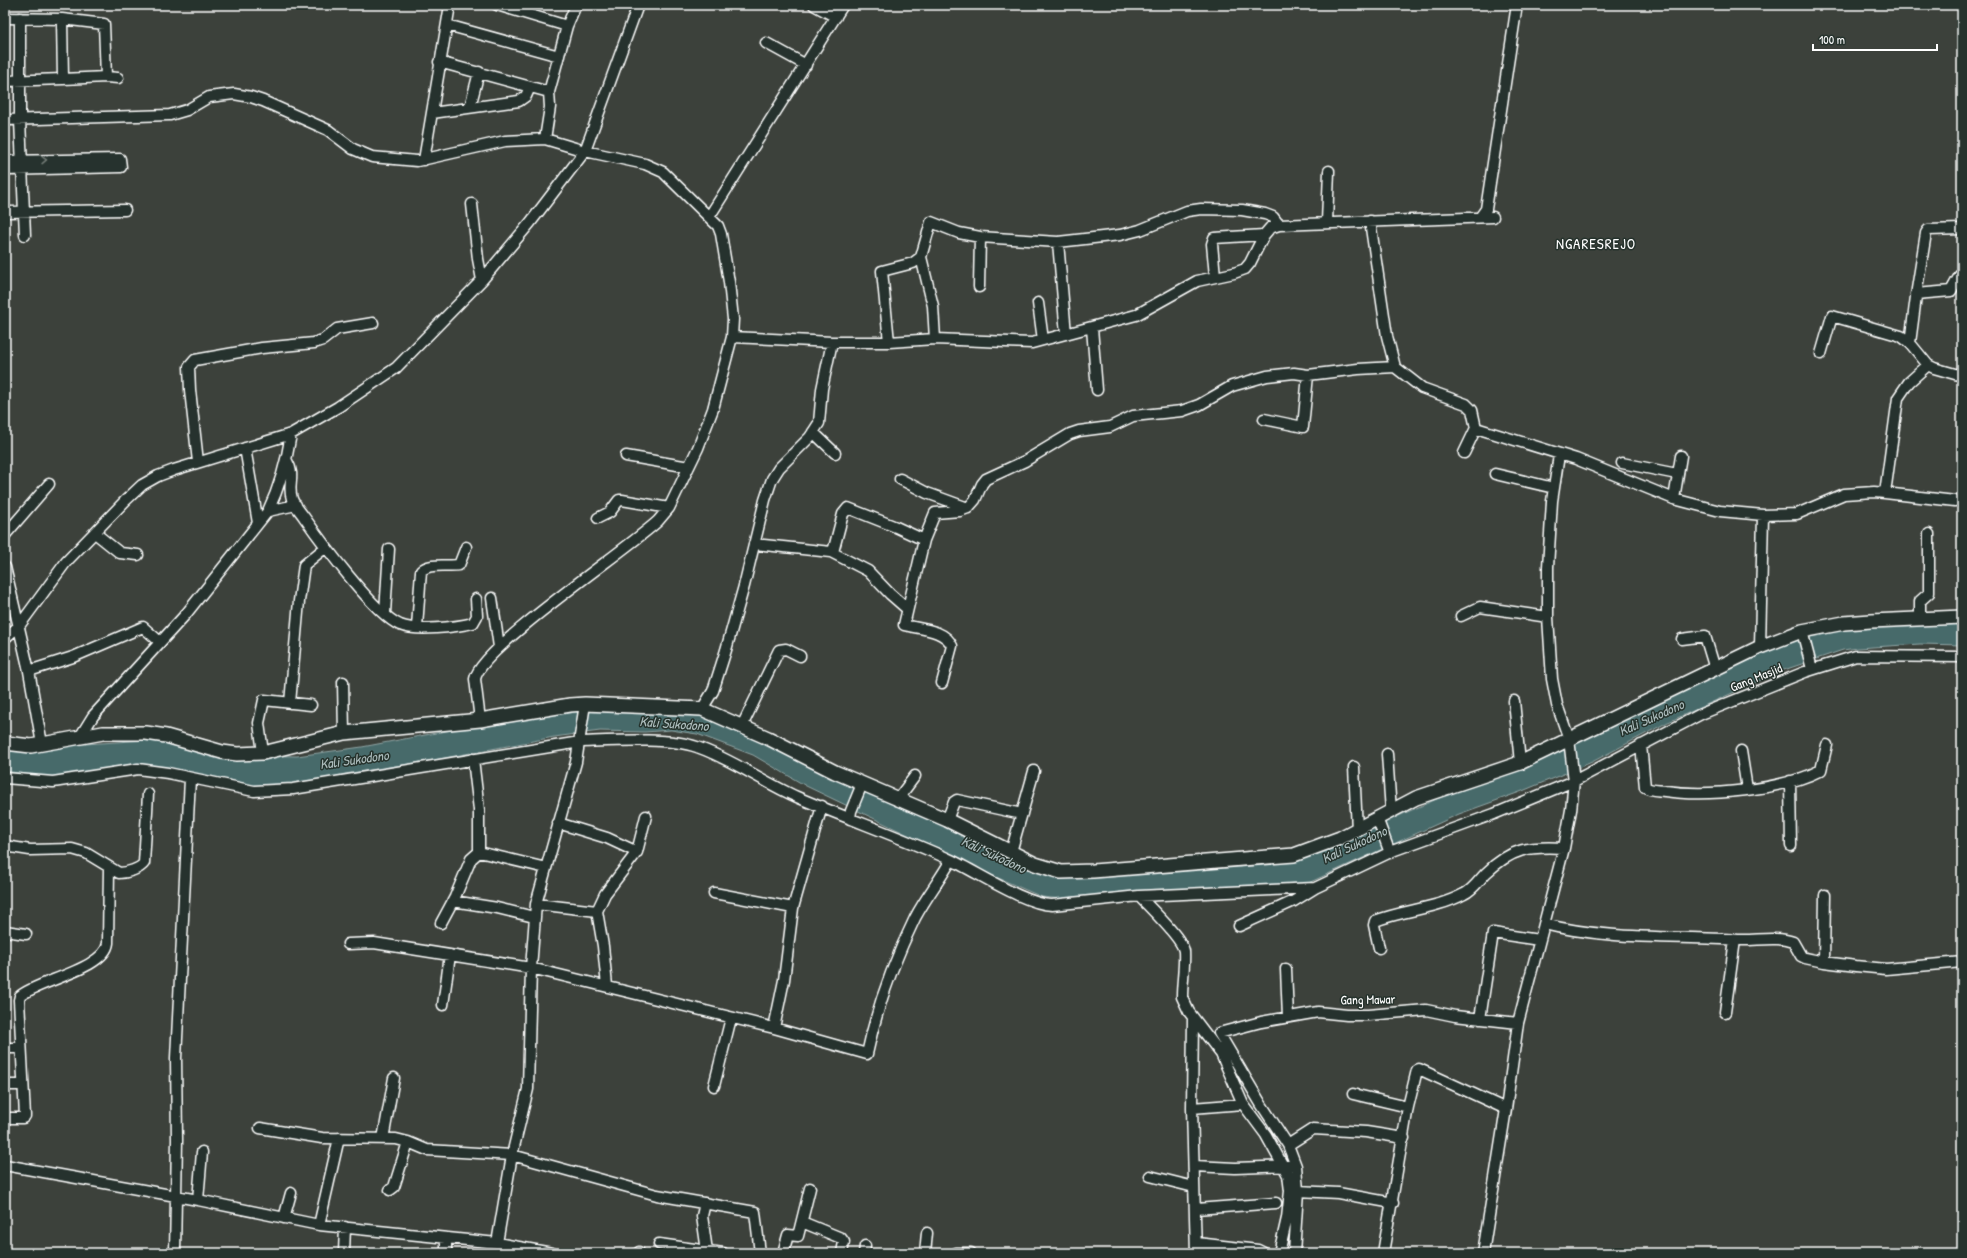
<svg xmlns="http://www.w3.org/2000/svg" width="1967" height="1258" font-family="'Patrick Hand',sans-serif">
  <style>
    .water { fill: #476b6b; stroke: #91a6a6 }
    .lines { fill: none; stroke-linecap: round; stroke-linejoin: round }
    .minor-casing { stroke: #fff; stroke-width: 13 }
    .major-casing { stroke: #fff; stroke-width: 16 }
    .minor { stroke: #26332d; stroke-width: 10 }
    .major { stroke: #26332d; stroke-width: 13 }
    .oneway { stroke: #727a76 }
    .labels { text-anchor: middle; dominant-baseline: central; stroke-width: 3; stroke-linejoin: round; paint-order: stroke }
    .street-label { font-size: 13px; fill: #fff; stroke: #26332d }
    .water-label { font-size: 14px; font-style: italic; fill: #acbcbc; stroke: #26332d }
    .quarter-label { font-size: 15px; letter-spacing: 1px; fill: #fff; stroke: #26332d }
  </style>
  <rect width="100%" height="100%" fill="#3c413b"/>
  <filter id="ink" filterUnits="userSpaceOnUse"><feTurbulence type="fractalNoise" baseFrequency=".025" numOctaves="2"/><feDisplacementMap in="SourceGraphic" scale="8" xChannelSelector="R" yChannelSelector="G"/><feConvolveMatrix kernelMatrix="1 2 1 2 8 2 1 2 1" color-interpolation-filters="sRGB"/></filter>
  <g filter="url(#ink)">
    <path class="water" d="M1962,619V645L1920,644L1857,648L1843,650L1781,671L1666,723L1592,762L1520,792L1459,814L1306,884L1062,899L1042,897L996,877L806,786L753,755L697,734L671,730L645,732L600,731L554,737L434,760L345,774L291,788H244L150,766L57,779L5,771V747L54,746L148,740L181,744L229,755L297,756L362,747L573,707L704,712L1037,868L1299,856L1349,838L1466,786L1782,641L1832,627Z"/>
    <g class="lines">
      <g class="minor-casing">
        <path id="minor" d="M497,5L567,26
          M814,5L836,17
          M5,18L62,19L104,24L106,77L63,79
          M20,18V120L25,235
          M447,25L559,56
          M766,43L806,65
          M439,62L549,92
          M106,77L118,78
          M5,81L63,79L62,19
          M470,107L479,72
          M432,113L519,101L526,96L530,87
          M5,120L170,115L187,110L209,97L234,94L251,97L263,101L328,130L353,149L372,157L417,161L505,141L545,139L585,151L645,164L663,172L718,226L721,234L729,282L733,319L732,337L713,409L698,448L669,508L658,521C627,550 480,648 475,679L480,720
          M545,139L550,107L549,92L567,26L576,5
          M424,160L450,5
          M5,161L120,159L121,167L5,170
          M472,204L478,259L482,280
          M5,212L125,210
          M1481,216L1486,209L1516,11
          M709,217L843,5
          M1370,221L1387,336L1395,367L1422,388L1466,404L1472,410L1476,428
          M1327,222L1329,171
          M1058,242L1066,334
          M1215,276L1212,244L1214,238L1264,235
          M979,287L980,237
          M1916,294L1951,291L1960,275
          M1038,303L1043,340
          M1092,328L1097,390
          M732,337L832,342H889L935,339L1032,343L1136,315L1197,281L1234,273L1245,269L1250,263L1264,235L1270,228L1279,225L1493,217
          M935,339L933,306L921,257L931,222L959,233L980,237L1058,242L1120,235L1140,230L1187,211L1201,209L1242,210L1265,214L1273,217L1279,225
          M889,342L882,271L913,263L921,257
          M1910,343L1917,289L1926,233L1928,230L1962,229
          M1821,354L1832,316L1901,336L1910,343L1928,365
          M1264,419L1303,427L1308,375
          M813,432L835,453
          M245,448L258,523
          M1464,453L1476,428L1576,459L1674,499L1720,511L1763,515L1797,514L1844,494L1874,492L1885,493L1898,398L1909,382L1928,365L1934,368L1962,376
          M626,456L689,467
          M287,461C296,476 287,485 292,499C294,505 300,511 304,517C321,541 375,615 400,625C416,632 456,627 473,623L477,616L476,599
          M198,462L190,390L189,367L195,360L262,348L314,343L323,340L337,329L373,323
          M1622,463L1677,474
          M1495,474L1554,488
          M900,479L927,493L968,508
          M1885,493L1955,501
          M1674,499L1681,456
          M268,511L296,505
          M598,518L610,512L619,500H622L669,508
          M95,533L120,553L138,555
          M5,535L49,484
          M754,544L831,552L868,571L890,594L906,608
          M833,552L843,514L848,508L896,527L924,540
          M5,567L29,671L42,744
          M492,598L499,647
          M385,613L389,549
          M1461,616L1480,607L1548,617
          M1920,619V601L1929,593V534
          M417,627L421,571C429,562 449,567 459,565L466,547
          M1802,631L1812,669
          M5,638L19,626L66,562L125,501L142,485L158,476L174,470L291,434L338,407L396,368L482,280L530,223L585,151L638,5
          M1682,639L1705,636L1715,669
          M1760,647L1763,515
          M29,671L73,657L143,627L160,642
          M343,682L344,733
          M942,683L952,646C945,629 919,629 904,625L924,540L935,513L960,511L968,508L975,500L982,484L986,479L1025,461L1070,434L1079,431L1110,427L1133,416L1182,411L1199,405L1232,386L1267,376L1294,373L1308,375L1358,369L1395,367
          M1514,701L1520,763
          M290,703L299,601L304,565L326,547
          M702,709L713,691L726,650L744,586L765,500L772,479L779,468L810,437L819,423L822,389L832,342
          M742,726L779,650L786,649L800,656
          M80,737L93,716L186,614L268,511C280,486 287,460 291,434
          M1641,745L1645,787C1650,791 1659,790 1665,791C1707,797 1783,790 1821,770L1827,745
          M1741,751L1747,789
          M263,753L259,723L264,700L311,705
          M1387,754L1391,811
          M1354,767L1357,830
          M5,778L53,782L138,769L168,773L254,791L293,789L580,742C611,741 669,737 697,747C732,759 763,782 797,797C848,819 901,837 951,860C977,872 1026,905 1052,905L1139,896L1315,888L1395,850L1494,814L1574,781L1701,714L1805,672L1856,656L1962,657
          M1790,781L1791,846
          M897,800L915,776
          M1377,818L1390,853
          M850,819L851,811L862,784
          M947,820L954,802L957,800L1022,814
          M558,823L607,838L637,852
          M5,846L30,850L72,849L86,853L119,873C127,873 140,869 144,863L148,794
          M479,852L546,868
          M1011,852L1034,771
          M714,893L793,908L784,980L774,1028
          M1139,896C1150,908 1182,938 1184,951C1185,966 1182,982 1182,997L1189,1012L1221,1054L1243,1104L1266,1135L1288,1175L1290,1191L1287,1218L1279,1253
          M453,901L497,908L534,917
          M536,904L597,911
          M793,908L822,806
          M441,923L455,897L471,859L479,852V810L473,759
          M1544,924C1606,940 1674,936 1738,940C1756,941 1776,936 1793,942L1801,956L1805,958L1824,962L1856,966L1886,969L1962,962
          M1239,926L1294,901L1315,888
          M5,931L26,934
          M348,944L374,943L531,968L774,1028L867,1054C877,1006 894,961 915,918C926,897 940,880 951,860
          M1379,948L1374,925L1375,921C1403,910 1436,909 1464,894C1473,890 1479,880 1486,873C1512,848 1529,846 1564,848
          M1824,962L1825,895
          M1286,969L1288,1017
          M607,986L603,946L597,911L605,894L637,852L646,816
          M443,1005L450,955
          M1725,1012L1735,940
          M1193,1018L1192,1108L1196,1253
          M1480,1019L1493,933L1539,940
          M5,1048H21
          M5,1085H23
          M714,1086L731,1018
          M1353,1094L1408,1107
          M1192,1108L1243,1104
          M5,1118H23L25,1116L19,1000L20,996C37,981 105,969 108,943L109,868
          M260,1128L322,1138L396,1139L408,1142L427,1150L512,1155L657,1195L755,1212L760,1253
          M383,1139L394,1078
          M1288,1145L1313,1129L1366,1132L1404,1138
          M5,1165L198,1200L319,1225L497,1243L552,1253
          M1194,1166L1235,1168L1288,1166
          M1150,1176L1194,1187
          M390,1190L394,1187L408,1142
          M1298,1191L1338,1193L1393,1203
          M198,1200L202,1152
          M705,1203L702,1216L707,1251
          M1196,1209L1276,1203
          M284,1218L291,1193
          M802,1222L841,1238L844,1242L842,1253
          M319,1225L339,1138
          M497,1243L512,1155L528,1089L531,968L536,904L576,762L585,704
          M1197,1243L1258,1250L1264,1253
          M659,1244L723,1253
          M175,1253L177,1140L176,1058L190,779
          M344,1253L345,1227
          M446,1253V1238
          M638,1253L639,1252
          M783,1253L788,1235L798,1236L810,1188
          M864,1253L865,1246
          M925,1253L927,1233
          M956,1253H971
          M1294,1253L1298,1191L1296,1166L1288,1145L1261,1104L1219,1033L1261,1022L1318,1012L1347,1015H1368L1426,1010L1455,1016L1518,1023
          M1383,1253L1408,1107L1417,1070L1419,1069L1506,1109
          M1483,1253L1506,1109L1518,1023L1564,848L1571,810L1574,781L1569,739L1557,705L1552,679L1548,617V567L1552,501L1559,455"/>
      </g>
      <g class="major-casing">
        <path id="major" d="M5,743L31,746L103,733H146L166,736L222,752L237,754L263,753L344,733L480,720L570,705L585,704L702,709L768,738L835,772L947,820L1035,864L1061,872L1093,871L1294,855L1340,838L1416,798L1520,763L1760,647L1802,631L1844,623L1871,621L1962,617"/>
      </g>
      <use href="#minor" class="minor"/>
      <use href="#major" class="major"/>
    </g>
    <defs><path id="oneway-chevron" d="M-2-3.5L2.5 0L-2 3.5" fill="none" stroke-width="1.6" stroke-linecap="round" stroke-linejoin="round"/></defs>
    <use class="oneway" href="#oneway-chevron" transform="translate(44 160) rotate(-1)"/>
  </g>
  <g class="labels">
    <g class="street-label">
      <text transform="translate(1756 677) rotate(-22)">Gang Masjid</text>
      <text transform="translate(1368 999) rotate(-1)">Gang Mawar</text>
    </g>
    <g class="water-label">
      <text transform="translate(1651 717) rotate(-24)">Kali Sukodono</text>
      <text transform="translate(674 723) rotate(4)">Kali Sukodono</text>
      <text transform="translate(354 759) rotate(-8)">Kali Sukodono</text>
      <text transform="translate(1354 844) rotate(-25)">Kali Sukodono</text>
      <text transform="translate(994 854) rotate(25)">Kali Sukodono</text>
    </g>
    <g class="quarter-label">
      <text x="1596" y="243">NGARESREJO</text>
    </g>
  </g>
  <rect width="1967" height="1258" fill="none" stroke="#26332d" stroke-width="20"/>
  <rect x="10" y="10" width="1947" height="1238" fill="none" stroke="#fff" stroke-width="1.5" filter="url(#ink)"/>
  <path d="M1813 44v6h124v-6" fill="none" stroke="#ffffff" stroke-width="2"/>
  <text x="1819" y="44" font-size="12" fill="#ffffff" stroke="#26332d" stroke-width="3" paint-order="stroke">100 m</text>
</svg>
